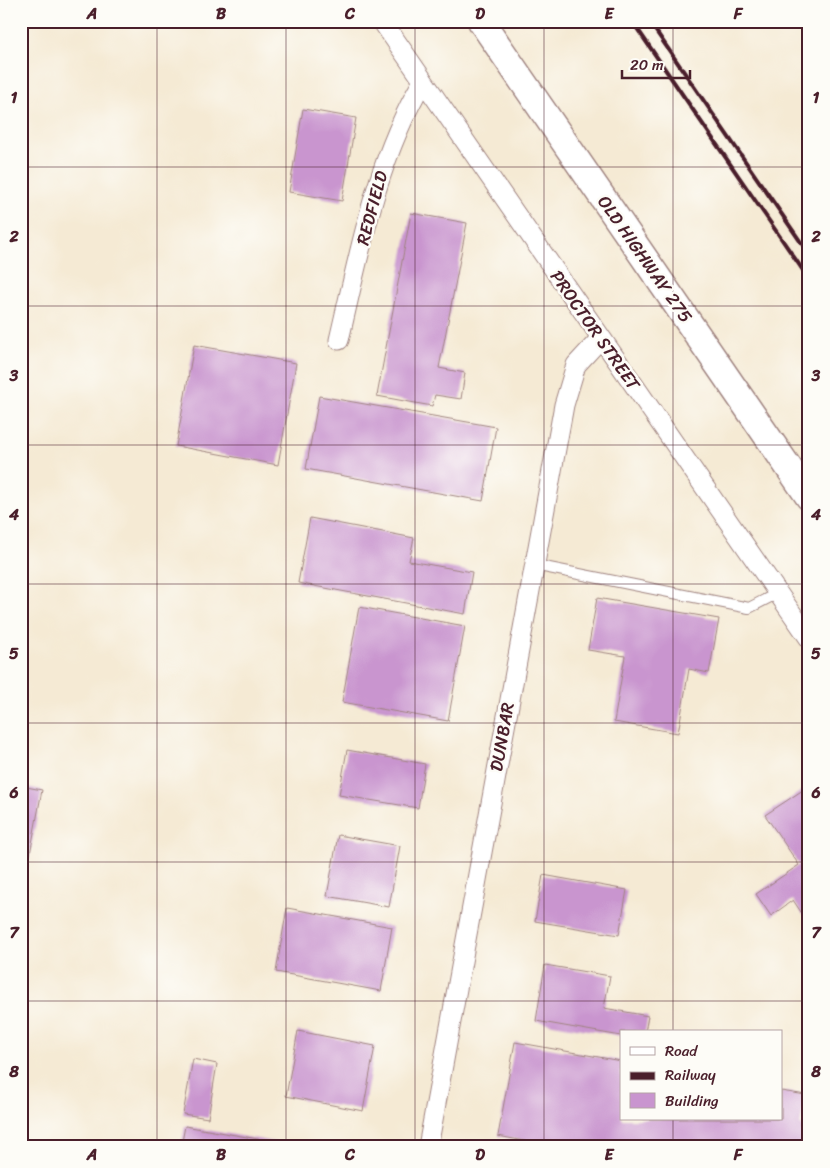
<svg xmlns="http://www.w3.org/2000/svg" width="830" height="1168" font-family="Sriracha,sans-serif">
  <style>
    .building { fill: #c995cf }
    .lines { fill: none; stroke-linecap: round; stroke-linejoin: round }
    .lane-casing { stroke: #a08480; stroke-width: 12 }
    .street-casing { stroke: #a08480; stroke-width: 21 }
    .secondary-casing { stroke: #a08480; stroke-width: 29 }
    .lane { stroke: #fff; stroke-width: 10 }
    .street { stroke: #fff; stroke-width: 19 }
    .secondary { stroke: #fff; stroke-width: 26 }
    .rail { stroke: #4a1f2b; stroke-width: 4 }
    .grid { fill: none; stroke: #4a1f2b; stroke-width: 1; stroke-opacity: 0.55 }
    .labels { text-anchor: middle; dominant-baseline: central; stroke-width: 5; stroke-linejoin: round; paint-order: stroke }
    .street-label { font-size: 18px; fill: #4a1f2b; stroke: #fdfcf7 }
    .neatline { fill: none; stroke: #4a1f2b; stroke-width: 2 }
    .grid-label { font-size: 16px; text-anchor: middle; font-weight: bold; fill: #4a1f2b }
  </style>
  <rect width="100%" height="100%" fill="#fdfcf7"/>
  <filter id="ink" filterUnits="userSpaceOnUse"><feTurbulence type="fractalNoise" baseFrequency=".02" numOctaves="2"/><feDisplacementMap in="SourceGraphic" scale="10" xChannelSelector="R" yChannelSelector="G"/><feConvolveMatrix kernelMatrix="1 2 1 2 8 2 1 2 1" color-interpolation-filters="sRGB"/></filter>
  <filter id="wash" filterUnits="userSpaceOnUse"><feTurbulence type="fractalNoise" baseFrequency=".0096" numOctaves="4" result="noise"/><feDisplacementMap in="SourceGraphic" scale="20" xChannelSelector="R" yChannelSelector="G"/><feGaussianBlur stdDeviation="1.12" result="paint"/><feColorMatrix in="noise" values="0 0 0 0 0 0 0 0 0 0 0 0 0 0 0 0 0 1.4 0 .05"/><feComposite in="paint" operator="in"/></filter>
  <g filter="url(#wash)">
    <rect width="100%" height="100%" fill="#f5ead4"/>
    <g id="blocks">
      <path class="building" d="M303,109L356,118L342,201L289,192Z
        M411,213L467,223L439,368L465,373L461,399L435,395L432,406L377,396Z
        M194,345L296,363L278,465L176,446Z
        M319,396L496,427L483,501L306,469Z
        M310,518L414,538L409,561L472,572L465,614L298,583Z
        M597,598L719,619L709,673L689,669L678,733L614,722L625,656L588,650Z
        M359,607L465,626L448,721L342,702Z
        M347,750L425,764L418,808L339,795Z
        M21,786L42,790L22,897H21Z
        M809,786V924L793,900L771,916L756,894L799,865L765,815Z
        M338,835L400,846L389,907L327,896Z
        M543,875L627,890L619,935L535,921Z
        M287,908L392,927L381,991L276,972Z
        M545,965L610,976L604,1008L648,1016L645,1032H621V1036L536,1021Z
        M298,1031L375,1046L363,1111L286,1096Z
        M515,1042L621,1061V1119H781V1091L806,1095L800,1125L809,1126V1147H539L540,1144L498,1136Z
        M193,1059L217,1064L208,1118L183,1114Z
        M185,1126L297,1146V1147H181Z"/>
    </g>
  </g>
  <g filter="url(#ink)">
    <use href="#blocks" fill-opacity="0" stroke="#a08480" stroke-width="1"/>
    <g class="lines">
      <g class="lane-casing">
        <path id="lane" d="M534,565L749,608L778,593"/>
      </g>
      <g class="street-casing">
        <path id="street" d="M382,21L809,638
          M339,340C360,251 376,161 423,81
          M428,1147L564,405L576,365L601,338"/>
      </g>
      <g class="secondary-casing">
        <path id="secondary" d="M481,21L809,497"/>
      </g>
      <use href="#lane" class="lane"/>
      <use href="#street" class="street"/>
      <use href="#secondary" class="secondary"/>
      <path class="rail" d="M632,21L809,279
        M649,21L809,254"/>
    </g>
  </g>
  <path class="grid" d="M157,21V1147M286,21V1147M415,21V1147M544,21V1147M673,21V1032M21,167H809M21,306H809M21,445H809M21,584H809M21,723H809M21,862H809M21,1001H809M673,1119V1147"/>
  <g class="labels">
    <g class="street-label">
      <text transform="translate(372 208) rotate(-75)">REDFIELD</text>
      <text transform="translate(645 259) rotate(55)">OLD HIGHWAY 275</text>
      <text transform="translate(595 330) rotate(55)">PROCTOR STREET</text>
      <text transform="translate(502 737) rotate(-80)">DUNBAR</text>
    </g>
  </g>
  <rect width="830" height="1168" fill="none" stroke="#fdfcf7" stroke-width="55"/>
  <rect x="620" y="1030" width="162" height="90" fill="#fdfcf7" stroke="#b5a4a5"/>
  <rect x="630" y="1047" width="25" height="8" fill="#ffffff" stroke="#b5a4a5"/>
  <text x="665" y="1056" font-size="15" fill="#4a1f2b">Road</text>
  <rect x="630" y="1072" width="25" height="8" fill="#4a1f2b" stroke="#b5a4a5"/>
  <text x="665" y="1080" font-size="15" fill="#4a1f2b">Railway</text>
  <rect x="630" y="1093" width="25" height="15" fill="#c995cf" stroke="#b5a4a5"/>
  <text x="665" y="1106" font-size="15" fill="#4a1f2b">Building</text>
  <path d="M622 70v8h68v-8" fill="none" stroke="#4a1f2b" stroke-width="2.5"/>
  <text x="630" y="70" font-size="15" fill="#4a1f2b" stroke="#fdfcf7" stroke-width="4" paint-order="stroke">20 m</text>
  <rect x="28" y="28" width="774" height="1112" class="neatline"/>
  <g class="grid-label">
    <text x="92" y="19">A</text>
    <text x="221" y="19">B</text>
    <text x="350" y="19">C</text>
    <text x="480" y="19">D</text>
    <text x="609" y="19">E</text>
    <text x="738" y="19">F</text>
    <text x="14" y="103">1</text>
    <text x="816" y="103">1</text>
    <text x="14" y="242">2</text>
    <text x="816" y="242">2</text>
    <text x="14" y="381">3</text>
    <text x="816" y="381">3</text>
    <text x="14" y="520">4</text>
    <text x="816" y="520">4</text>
    <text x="14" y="659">5</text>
    <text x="816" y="659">5</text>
    <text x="14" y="798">6</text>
    <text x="816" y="798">6</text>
    <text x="14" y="938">7</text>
    <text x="816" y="938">7</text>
    <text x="14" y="1077">8</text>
    <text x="816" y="1077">8</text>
    <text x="92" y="1160">A</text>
    <text x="221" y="1160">B</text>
    <text x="350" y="1160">C</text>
    <text x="480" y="1160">D</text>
    <text x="609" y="1160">E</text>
    <text x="738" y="1160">F</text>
  </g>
</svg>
